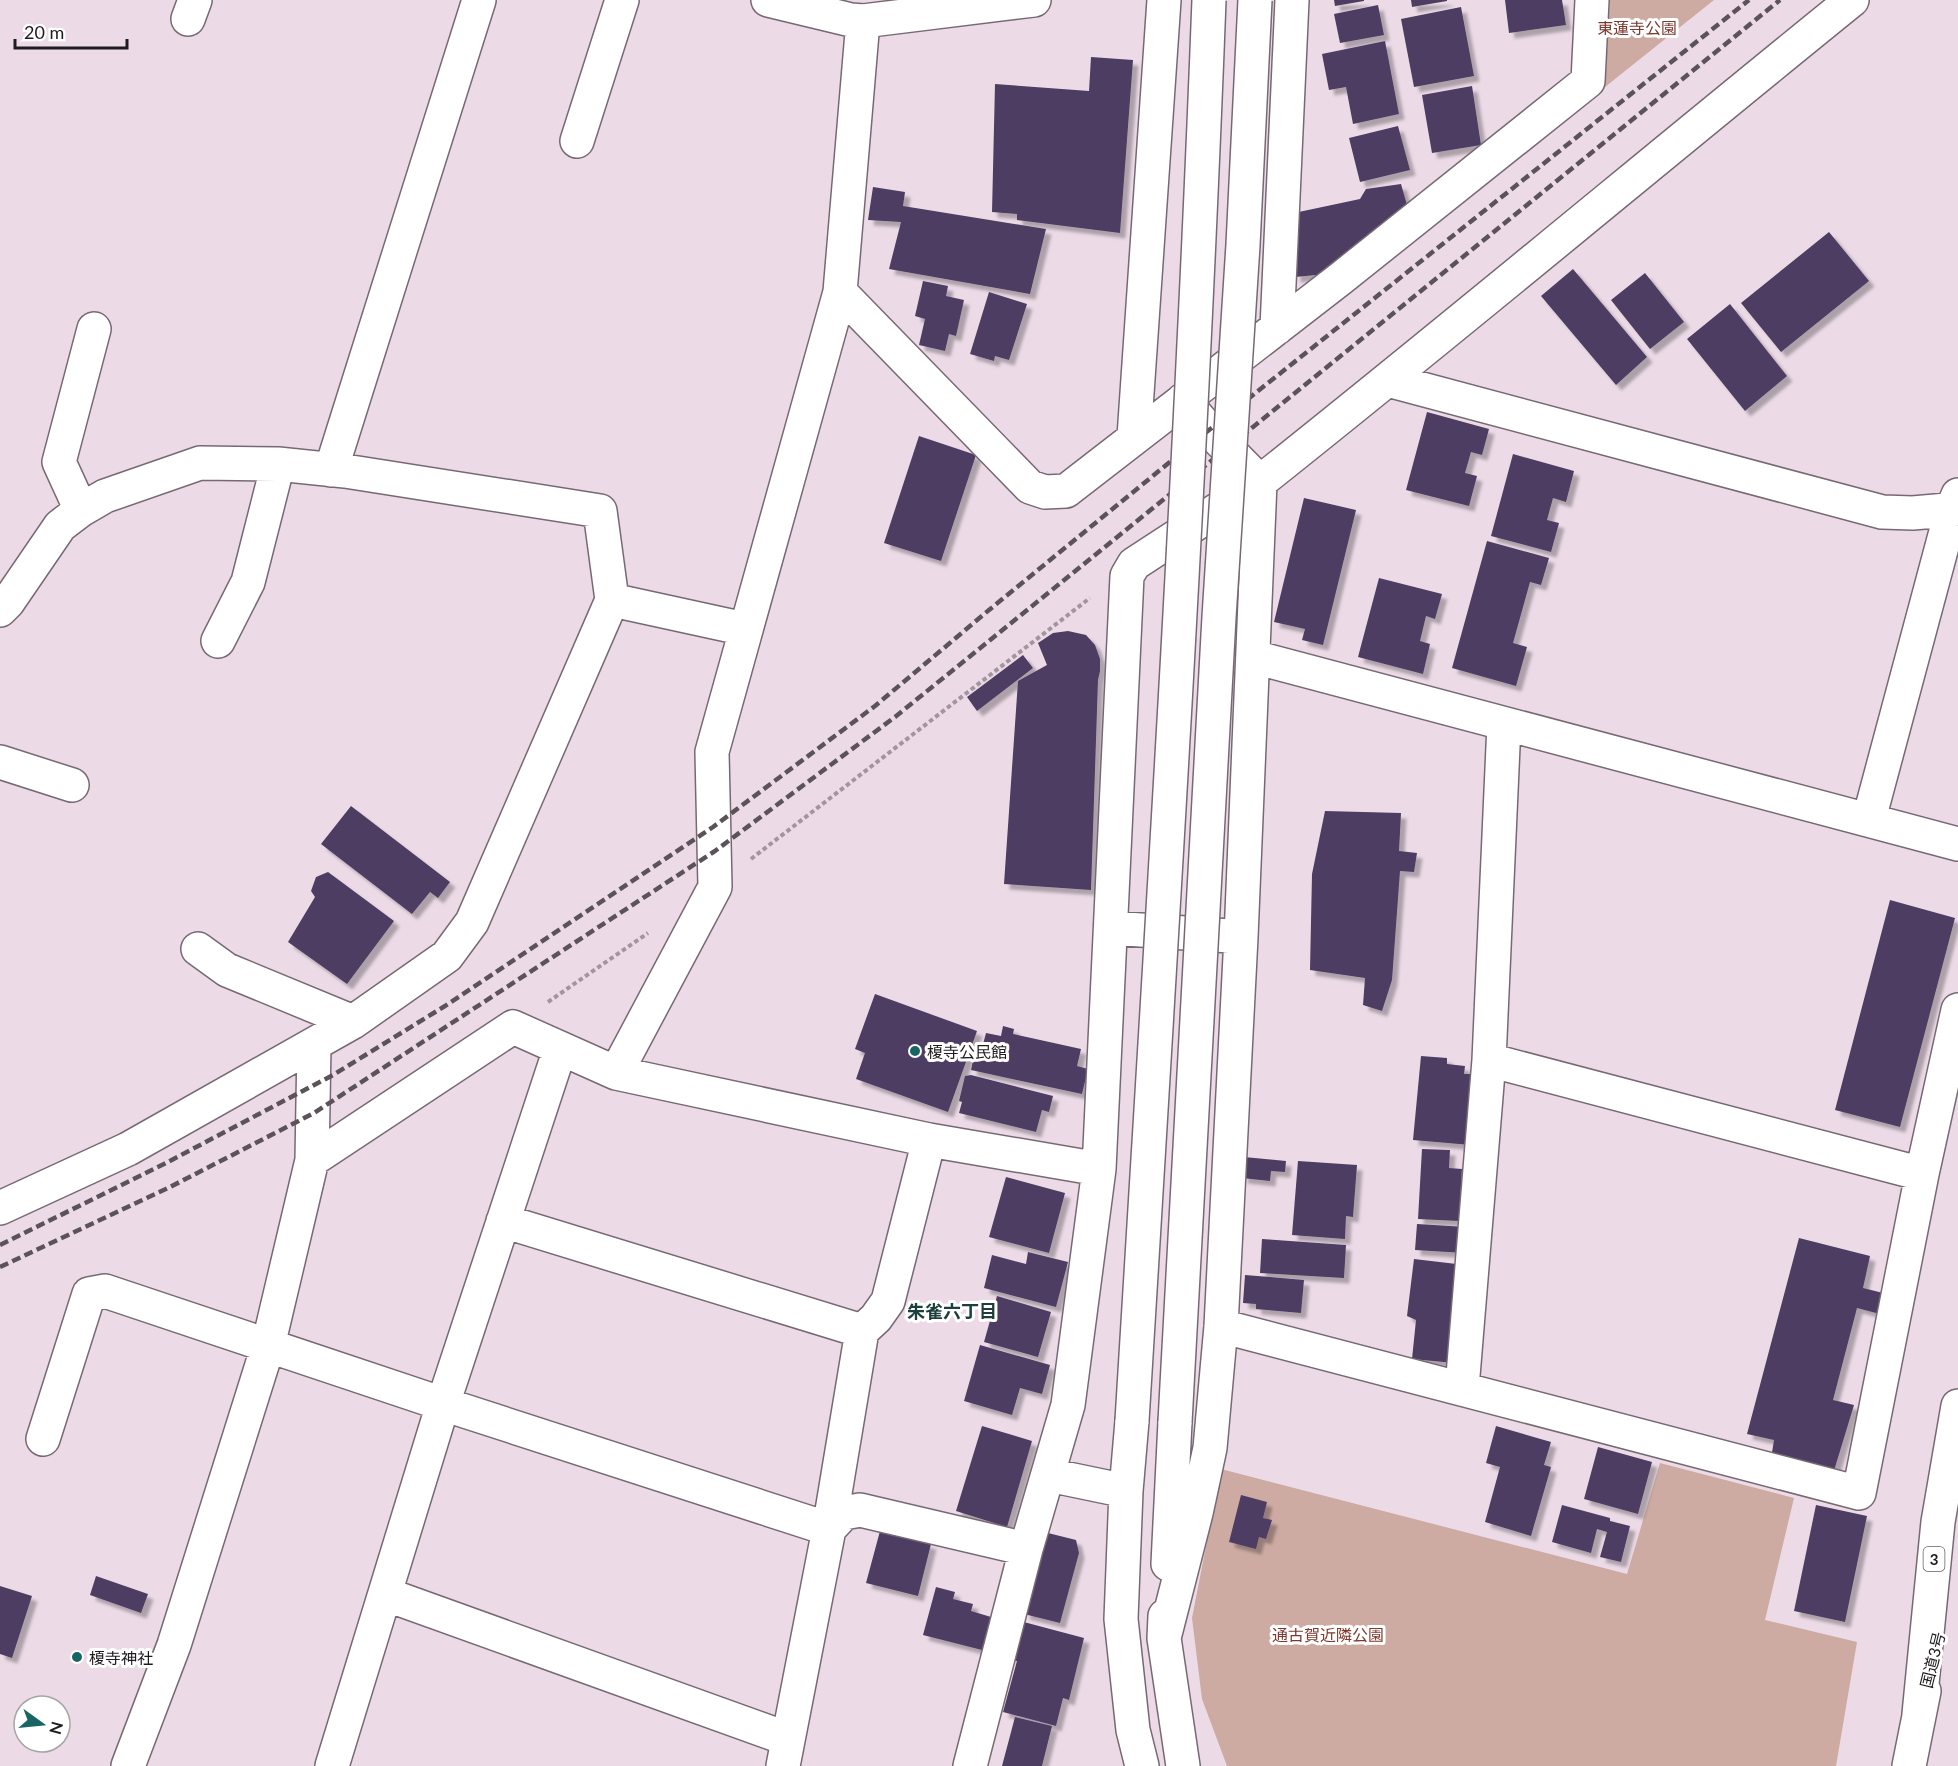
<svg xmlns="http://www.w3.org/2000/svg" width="1958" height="1766" font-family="Lato,'Noto Sans JP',sans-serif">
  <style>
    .green { fill: #cdaba3 }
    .building { fill: #4e3c62; filter: url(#shadow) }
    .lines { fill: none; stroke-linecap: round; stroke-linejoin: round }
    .minor-casing { stroke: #776974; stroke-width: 36 }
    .highway-casing { stroke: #776974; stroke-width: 36 }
    .path { stroke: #a2959e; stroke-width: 4; stroke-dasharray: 4.5 3; stroke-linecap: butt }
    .minor { stroke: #fff; stroke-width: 33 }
    .highway { stroke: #fff; stroke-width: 33 }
    .rail { stroke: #5b5359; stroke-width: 4.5; stroke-dasharray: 9 4.5; stroke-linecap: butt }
    .minor-bridge-casing { stroke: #776974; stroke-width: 36; stroke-linecap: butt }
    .minor-bridge { stroke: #fff; stroke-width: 33 }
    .poi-dot { fill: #186664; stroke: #fff; stroke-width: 2 }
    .labels { text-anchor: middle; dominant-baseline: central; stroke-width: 6; stroke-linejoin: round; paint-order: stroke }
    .shield { fill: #fff; stroke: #635f62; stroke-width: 1.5 }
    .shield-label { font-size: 15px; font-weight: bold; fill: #201b1f }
    .park-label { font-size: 16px; fill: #7c392d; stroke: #fff }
    .poi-label { font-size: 16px; fill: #201b1f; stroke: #fff; text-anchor: start }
    .street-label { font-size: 16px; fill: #201b1f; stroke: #fff }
    .neighbourhood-label { font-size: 18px; font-weight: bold; fill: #1c3e3c; stroke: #fff }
  </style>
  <defs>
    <filter id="shadow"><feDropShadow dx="5.5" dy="5.5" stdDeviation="1.5" flood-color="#0004"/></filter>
  </defs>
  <rect width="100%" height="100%" fill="#ecdbe7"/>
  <path class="green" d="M1610,0H1714L1605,87Z
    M1660,1463L1794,1498L1765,1620L1857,1642L1836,1766H1227L1202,1699L1192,1618L1221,1469L1627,1574Z"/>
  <path class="building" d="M1334,0H1364V1L1335,6Z
    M1411,0H1447V1L1412,7Z
    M1505,0H1562L1566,25L1509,33Z
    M1378,5L1384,35L1340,43L1334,14Z
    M1461,7L1474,76L1414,87L1401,19Z
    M1385,41L1399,114L1353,124L1346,87L1329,90L1322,54Z
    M1091,57L1133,60L1120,233L1017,220V214L992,212L995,84L1089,91Z
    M1472,86L1481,145L1432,153L1422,95Z
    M1398,126L1410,170L1360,182L1349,138Z
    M1401,184L1407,205L1326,274L1295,277L1294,213L1360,199L1366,189Z
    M873,187L905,192L903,206L1046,229L1030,294L889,269L901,222L868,220Z
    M1829,232L1869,281L1781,352L1741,303Z
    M1573,269L1647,357L1616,385L1541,296Z
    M1645,273L1684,322L1650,349L1611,300Z
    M923,281L948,286L946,296L964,300L956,336L949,334L945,351L919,345L925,319L915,316Z
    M989,292L1027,304L1009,360L995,356L994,361L970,354Z
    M1730,304L1787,376L1745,411L1687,339Z
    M1427,412L1489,429L1482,455L1471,452L1465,473L1477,476L1469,506L1406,490Z
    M919,436L976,455L941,561L884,543Z
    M1513,454L1574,471L1566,502L1553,498L1547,520L1559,523L1551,552L1491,536Z
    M1304,498L1356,510L1323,645L1302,640L1305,629L1274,622Z
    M1487,541L1549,558L1541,585L1530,582L1513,643L1527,647L1516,686L1452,668Z
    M1379,578L1442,594L1435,619L1426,616L1420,641L1430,644L1423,674L1358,657Z
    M1068,631L1086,635L1095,645L1100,659V671L1098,680L1091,890L1004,884L1018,681L1047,665L1038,643L1053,633Z
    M1023,655L1033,668L977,711L967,697Z
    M351,806L450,882L438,898L430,892L412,914L321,844Z
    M1325,811L1401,813L1399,851L1417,853L1414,872L1400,871L1392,980L1382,1011L1363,1005L1365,978L1310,970L1312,874Z
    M328,872L394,921L347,984L288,942L315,897L311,891L316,877Z
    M1890,900L1955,918L1900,1127L1835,1110Z
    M875,994L977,1031L948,1112L856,1079L865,1053L855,1049Z
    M1003,1026L1014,1029L1013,1034L1081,1049L1077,1066L1088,1069L1082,1094L971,1070L976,1046L982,1048L986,1033L1001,1036Z
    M1421,1056L1447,1058V1064L1465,1066L1464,1074H1477L1471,1145L1413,1140Z
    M971,1075L1053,1096L1049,1112L1042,1110L1036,1132L959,1113L962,1102L959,1101L965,1076Z
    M1422,1149L1450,1150L1449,1168L1462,1169L1459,1221L1418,1219Z
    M1244,1157L1286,1161L1285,1172L1271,1171L1270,1181L1242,1178Z
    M1298,1161L1357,1165L1353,1217L1346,1216L1345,1239L1292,1235Z
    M1006,1177L1065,1193L1049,1253L989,1237Z
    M1417,1224L1466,1227L1465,1253L1415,1250Z
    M1799,1238L1870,1256L1863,1288L1887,1294L1880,1314L1857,1308L1833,1400L1854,1405L1833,1474L1771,1459L1774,1440L1747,1434Z
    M1262,1239L1346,1245L1344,1278L1260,1273Z
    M1028,1252L1068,1262L1056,1307L984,1288L992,1255L1026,1264Z
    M1414,1259L1465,1265L1455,1363L1412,1359L1416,1320L1407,1316Z
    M1245,1275L1304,1280L1301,1313L1256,1309V1304L1243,1303Z
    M997,1296L1051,1312L1038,1357L984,1342Z
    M980,1345L1050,1365L1042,1394L1020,1388L1012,1415L964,1401Z
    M982,1426L1032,1441L1007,1527L956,1511Z
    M1496,1426L1551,1442L1544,1465L1551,1467L1531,1536L1485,1522L1500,1467L1486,1463Z
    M1598,1447L1652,1462L1638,1514L1584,1499Z
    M1241,1495L1267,1502L1263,1518L1272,1520L1266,1539L1259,1537L1256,1549L1229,1542Z
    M1562,1505L1610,1518V1521L1630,1526L1621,1562L1600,1557L1607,1532L1597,1529L1591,1553L1552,1542Z
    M1816,1505L1867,1516L1845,1622L1794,1611Z
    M880,1531L931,1544L918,1596L866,1583Z
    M1044,1532L1076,1540L1079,1553L1060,1623L1024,1614Z
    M96,1576L148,1594L141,1613L90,1595Z
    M0,1586L32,1596L12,1658L0,1654Z
    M936,1587L955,1592L953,1599L973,1604L971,1611L991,1617L982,1650L923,1635Z
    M1020,1621L1084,1638L1069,1700L1063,1698L1056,1726L1003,1712L1017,1661L1011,1660Z
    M1015,1717L1052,1726L1042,1766H1002Z"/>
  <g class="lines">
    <g class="minor-casing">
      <path id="minor" d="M768,0L851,20L863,21L1034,0
        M188,19L195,0
        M577,141L622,0
        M840,292L1030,487L1045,492L1066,491L1340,279L1588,81L1592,0
        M1277,328L1292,0
        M1388,380L1882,512L1913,513L1958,509
        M1183,400L1209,430L1260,482C1459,324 1654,160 1852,0
        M1134,437L1164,0
        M331,470L479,0
        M81,510L59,462L94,329
        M0,610L8,602L60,526L81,510L105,496L200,463L278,464L345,471L600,511L612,600
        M218,641L248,582L278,464
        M1254,657L1958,844
        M0,762L72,785
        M1869,819L1952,509L1958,495
        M1111,928L1230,936
        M198,949L227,970L353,1022
        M1489,1060L1922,1174
        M616,1073L715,887L712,752L840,292L863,21
        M312,1160L314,1045
        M0,1208L128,1149L353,1022L447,956L472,922L612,600L745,629
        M503,1221L862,1331
        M1221,1326L1859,1493L1922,1174L1958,1010
        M1462,1388L1489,1060L1504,724
        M1132,1421L1126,1491L1121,1619L1133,1730L1142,1766
        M43,1439L89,1294L105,1291L443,1404L829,1529L844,1513L860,1510L1026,1549
        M1049,1475L1126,1491
        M1168,1564L1175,1422
        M385,1594L788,1739
        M1165,1616L1164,1638L1183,1766
        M1164,1638L1196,1513L1210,1448L1221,1326L1241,937L1260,482
        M128,1766L174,1645L268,1346L312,1160L513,1027L616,1073L929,1140L1099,1169
        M332,1766L443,1404L560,1049
        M783,1766L829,1529L862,1331L876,1318L888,1301L929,1140
        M970,1766L1026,1549L1068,1405L1099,1169L1127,576L1134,564L1260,482"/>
    </g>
    <g class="highway-casing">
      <path id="highway" d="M1919,1714L1938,1522L1958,1406
        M1909,1766L1924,1691"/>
    </g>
    <path class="path" d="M751,859L1090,598
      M548,1002L648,933"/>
    <use href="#minor" class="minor"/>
    <use href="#highway" class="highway"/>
    <path class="rail" d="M0,1245L164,1164L333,1075L445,1006L713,827L875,706L989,610L1209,430L1749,0
      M0,1267L170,1187L314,1113L715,851L895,717L1780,0"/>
    <g class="minor-bridge-casing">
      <path id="minor-bridge" d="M1132,1421C1161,947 1191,474 1209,0
        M1175,1422L1219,617L1243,245L1255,0"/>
    </g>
    <use href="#minor-bridge" class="minor-bridge"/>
  </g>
  <g class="poi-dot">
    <circle cx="915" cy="1051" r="6"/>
    <circle cx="77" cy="1657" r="6"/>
  </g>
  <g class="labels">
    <rect class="shield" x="1923.5" y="1547" width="21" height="24" rx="4.5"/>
    <g class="shield-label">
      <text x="1934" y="1559">3</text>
    </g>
    <g class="park-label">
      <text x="1637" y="27">東蓮寺公園</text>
      <text x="1328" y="1634">通古賀近隣公園</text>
    </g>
    <g class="poi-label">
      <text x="927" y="1051">榎寺公民館</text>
      <text x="89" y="1657">榎寺神社</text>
    </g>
    <g class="street-label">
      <text transform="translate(1932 1660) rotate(-76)">国道3号</text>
    </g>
    <g class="neighbourhood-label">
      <text x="952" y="1311">朱雀六丁目</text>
    </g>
  </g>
  <g transform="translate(42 1724) rotate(105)"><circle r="28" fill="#ffffff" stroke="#a6a4a5" stroke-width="1.5"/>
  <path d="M0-4.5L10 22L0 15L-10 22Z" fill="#186664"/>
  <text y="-9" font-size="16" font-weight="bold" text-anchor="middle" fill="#201b1f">N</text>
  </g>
  <path d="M15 39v9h112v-9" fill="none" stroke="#201b1f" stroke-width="3"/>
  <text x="24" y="39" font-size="18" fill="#201b1f" stroke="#ffffff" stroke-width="4.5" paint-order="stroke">20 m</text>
</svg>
